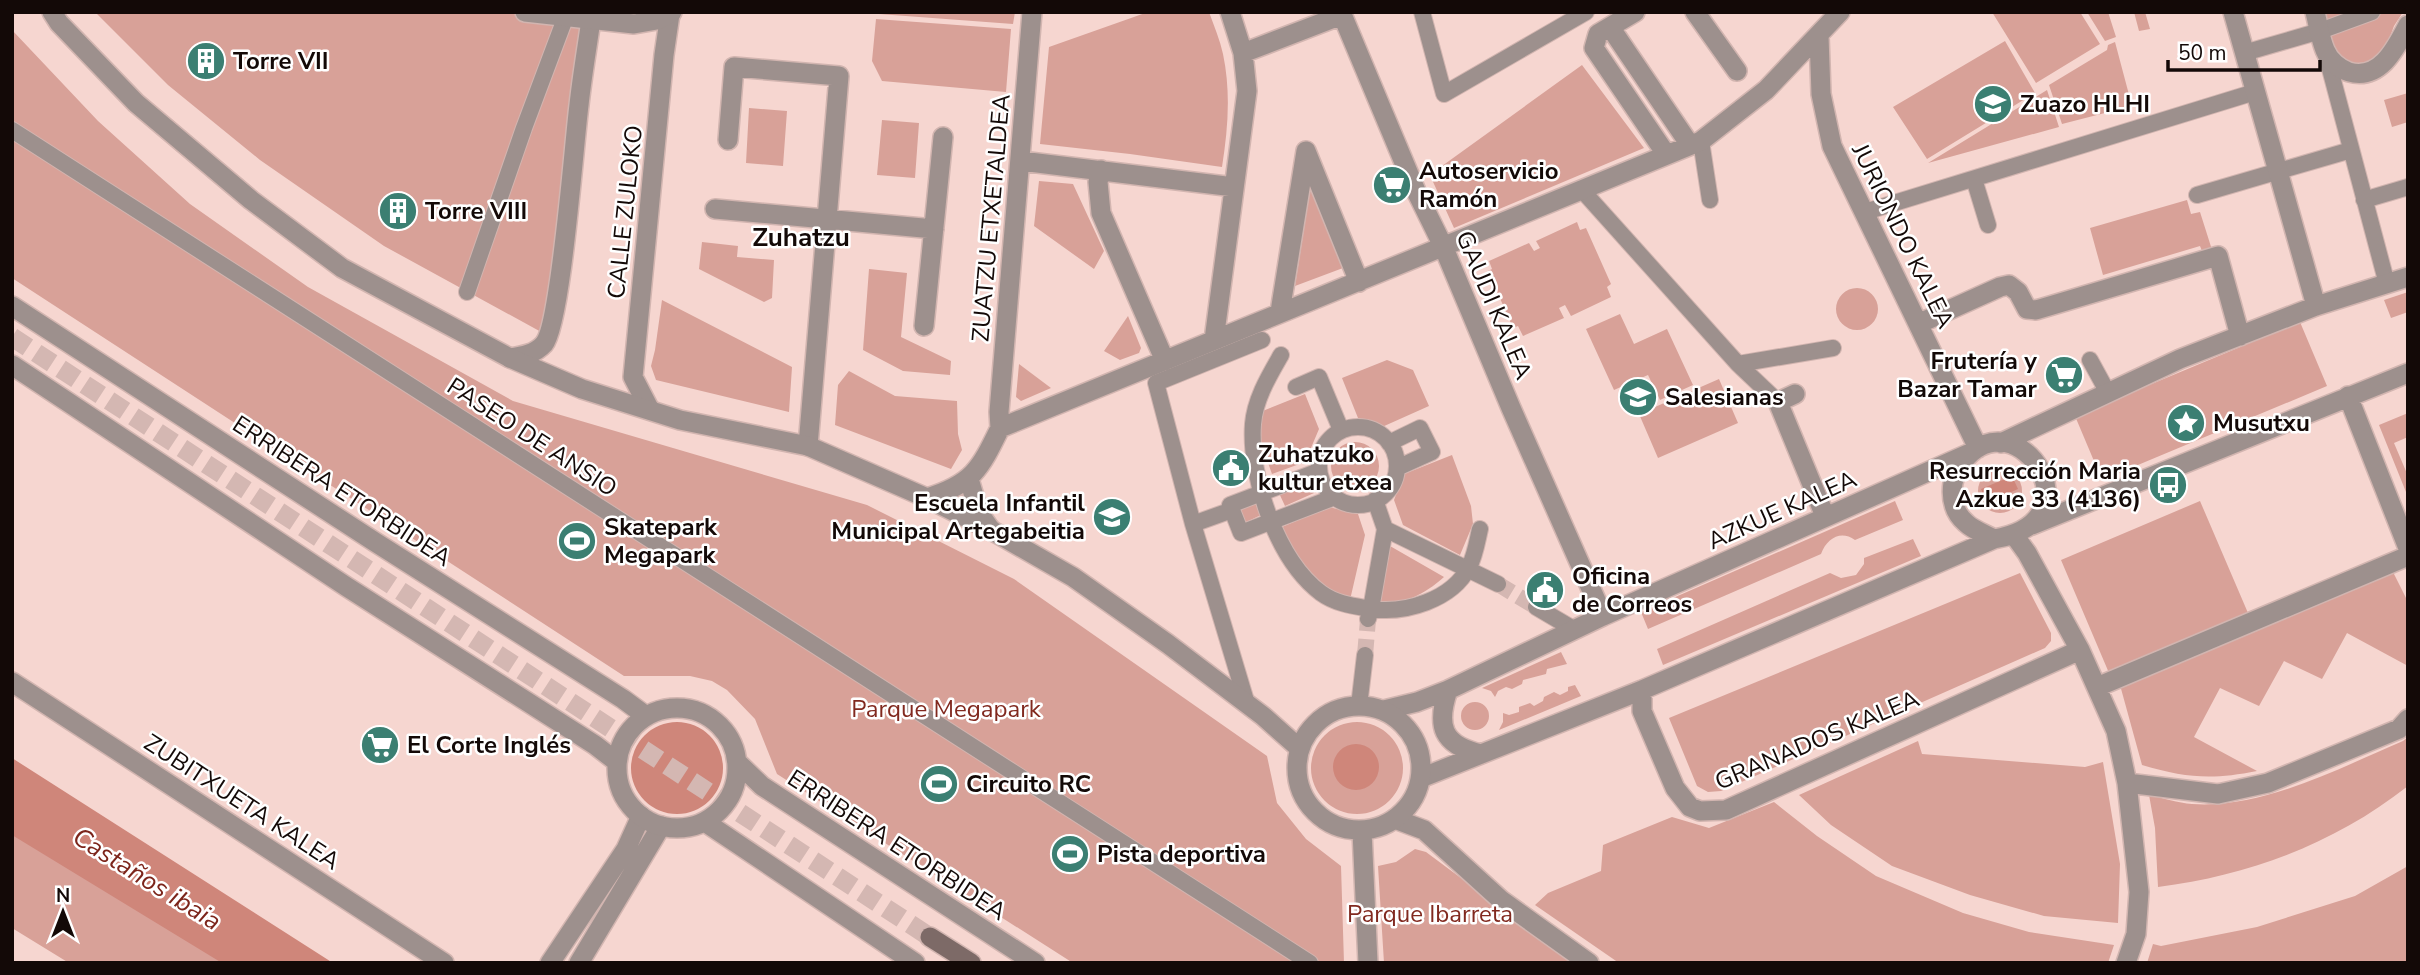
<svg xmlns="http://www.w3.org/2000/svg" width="2420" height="975" font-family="'Nunito Sans',sans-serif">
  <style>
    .green { fill: #d8a198 }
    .water { fill: #cf867a }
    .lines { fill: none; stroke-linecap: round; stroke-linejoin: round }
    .pedestrian-tunnel { stroke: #d4b7b2; stroke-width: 16; stroke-dasharray: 16 8; stroke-linecap: butt }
    .secondary-tunnel { stroke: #d4b7b2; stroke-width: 19; stroke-dasharray: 19 10; stroke-linecap: butt }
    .pedestrian-casing { stroke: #d2b5b0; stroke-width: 18 }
    .minor-casing { stroke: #d2b5b0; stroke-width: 22 }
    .tertiary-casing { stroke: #d2b5b0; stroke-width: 22 }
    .secondary-casing { stroke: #d2b5b0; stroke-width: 22 }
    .pedestrian { stroke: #9d908d; stroke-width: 16 }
    .minor { stroke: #9d908d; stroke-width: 19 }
    .tertiary { stroke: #9d908d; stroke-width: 19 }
    .secondary { stroke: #7d6a67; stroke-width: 19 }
    .labels { text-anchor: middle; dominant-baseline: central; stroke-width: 5; stroke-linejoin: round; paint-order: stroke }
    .poi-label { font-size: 24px; font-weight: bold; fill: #130907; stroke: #fff; text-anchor: start }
    .street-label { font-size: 24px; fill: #130907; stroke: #fff }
    .park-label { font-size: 24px; fill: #81291f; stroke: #fff }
    .neighbourhood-label { font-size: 26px; font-weight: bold; fill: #130907; stroke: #fff }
    .water-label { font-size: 26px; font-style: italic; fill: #7c251b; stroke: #fff }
  </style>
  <rect width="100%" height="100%" fill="#f6d6d0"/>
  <path class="green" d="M95,12H586L568,109L548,319L543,333L384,246L260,160L168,85Z
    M852,12H1015L1013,24Z
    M1148,12H1209C1214,26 1220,40 1223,54C1231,92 1228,129 1222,167L1130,154L1040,144L1049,47Z
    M1992,12H2080L2100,44L2036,83Z
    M2087,12H2108L2116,37L2105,41Z
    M2134,12H2145L2150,29L2139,31Z
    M2321,12H2403L2394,26L2385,50L2368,62L2350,64L2337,56Z
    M876,19L1011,29L1006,92L882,81L872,61Z
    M12,30L98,121L190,204L308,287L513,401L867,505L1014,579L1267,756L1277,803L1306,839L1341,866L1344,963H1073L777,774L755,719L727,690L712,681L690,676H624L12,278Z
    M2005,41L2035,93L1927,159L1893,107Z
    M2115,42L2132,106L2062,124L2049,85L2107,50L2108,45Z
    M1582,65L1644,148L1454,228L1429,173L1442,166Z
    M2047,90L2059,127L1928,163Z
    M2408,93V122L2392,127L2384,100Z
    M749,108L787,111L783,166L746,163Z
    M882,120L919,123L915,178L877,175Z
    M1039,181L1073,184L1104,251L1094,269L1034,226Z
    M1311,184L1343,268L1295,286Z
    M2187,200L2191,214L2200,212L2213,253L2204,256L2200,246L2103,275L2090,228Z
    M1577,222L1580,230L1586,228L1611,284L1607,287L1611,297L1571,316L1565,305L1559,308L1564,318L1523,336L1518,326L1513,328L1488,271L1492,269L1489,261L1529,243L1534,251L1540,248L1536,241Z
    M702,242L738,246L737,257L774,260L772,298L764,302L699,269Z
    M869,269L907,273L901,337L951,361L950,375L903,371L863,350Z
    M1836 309a21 21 0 1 1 42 0a21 21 0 1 1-42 0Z
    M2408,292V312L2391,318L2384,300Z
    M662,300L792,367L789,412L656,380L651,366L655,350Z
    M1620,314L1634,344L1667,329L1693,385L1660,400L1648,375L1614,390L1586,329Z
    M1128,316L1141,348L1139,353L1120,360L1104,351Z
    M2300,322L2327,386L2102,480L2075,416Z
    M1387,360L1413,370L1429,406L1382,427L1358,418L1342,378Z
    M1019,364L1051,388L1021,401L1016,397Z
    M849,371L895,396L957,401L958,434L962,450L951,469L835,425L838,385Z
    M1719,379L1738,423L1658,458L1639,414Z
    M1305,394L1319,429L1305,462L1272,474L1258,435L1260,412Z
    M2408,413V437L2394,443L2408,476V497L2379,425Z
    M1331 466a24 24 0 1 1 48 0a24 24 0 1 1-48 0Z
    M1452,455L1471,506L1473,524L1460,555L1403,525L1394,500L1404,474Z
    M1978 491a22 22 0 1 1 44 0a22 22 0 1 1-44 0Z
    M1308,480L1314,493L1285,506L1279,493Z
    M1895,501L1903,520L1855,540C1841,530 1827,538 1821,554L1648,629L1641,612Z
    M2200,501L2248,613L2109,673L2061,560Z
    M1255,503L1261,515L1240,525L1235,512Z
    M1329,507L1358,514L1365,535L1350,600L1325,589L1298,560L1282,527Z
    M1913,539L1921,556L1663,665L1657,649L1830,573L1841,578L1856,575L1864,564V558Z
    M1390,546L1444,577C1424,595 1404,604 1377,606Z
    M2392,570L2408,602V666L2347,633L2322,679L2284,661L2259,706L2220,688L2194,737L2257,771C2212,780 2186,778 2142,765L2120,685Z
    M2020,573L2051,633V641L2045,648L1721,791L1708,792L1697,786L1669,718Z
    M1561,652L1567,664L1547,669L1546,674L1523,680L1522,684L1512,689L1506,687L1498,691L1495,697L1491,691L1482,688Z
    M1575,685L1581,696L1499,730L1503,722V713L1509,715L1519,712V707L1530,703L1534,706L1543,701L1544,697L1554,692L1560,695L1568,691V687Z
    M1461 716a14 14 0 1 1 28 0a14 14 0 1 1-28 0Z
    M1311 768a46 46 0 1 1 92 0a46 46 0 1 1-92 0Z
    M2408,737V786C2334,844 2250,875 2158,887L2155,828L2149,795C2163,798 2178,803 2192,804C2264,809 2339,768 2403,741Z
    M1918,741L1922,754L2085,767L2103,762L2120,864L2118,923L2044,916L1970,895L1892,866L1831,825L1799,795Z
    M1774,802L1817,836L1876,876L1963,913L2029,932L2114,945L2108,963H1619L1535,905L1548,893L1601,871L1603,845L1672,817L1709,828Z
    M12,830L226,963H69L12,928Z
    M1415,849L1426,852L1575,963H1384L1378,866L1396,862Z
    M2408,866V963H2147L2153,944L2161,946L2257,927L2355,896Z"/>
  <path class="water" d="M2012,476L2018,489L1987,503L1981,489Z
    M631 768a46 46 0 1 1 92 0a46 46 0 1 1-92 0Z
    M1333 767a23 23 0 1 1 46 0a23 23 0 1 1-46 0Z
    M12,758L333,963H222L12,835Z"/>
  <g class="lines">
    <path class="pedestrian-tunnel" d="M1498,584L1536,607
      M1365,655L1368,620"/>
    <path class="secondary-tunnel" d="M12,337L930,937"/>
    <g class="pedestrian-casing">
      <path id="pedestrian" d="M1422,12L1444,94L1586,12
        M2244,53L2320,31L2372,12
        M2326,54L2387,284
        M12,130L1310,963
        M1701,141L1710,200
        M1974,179L1988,225
        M1581,189L1738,364L1778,402
        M2197,195L2351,150
        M2364,200L2408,187
        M1865,212L2255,92
        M467,292L524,128L566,16
        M1281,355C1269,376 1255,399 1253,424C1249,477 1277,560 1321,593C1336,604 1354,606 1371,609L1385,529L1375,500
        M2090,360L2108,393
        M1738,364L1833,348
        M1296,387L1319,377L1341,430
        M1319 466a39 39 0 1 1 78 0a39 39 0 1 1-78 0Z
        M1389,443L1420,428L1432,452L1397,468
        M1319,471L1230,505L1241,533L1335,497
        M1193,524L1232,510
        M1385,529L1498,584
        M1536,607L1575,630
        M1368,619L1371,609C1405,614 1452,600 1469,567C1475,556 1477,542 1480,529
        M1247,704L1193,524L1156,383L1262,340
        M1359,706L1365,655"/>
    </g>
    <g class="minor-casing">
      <path id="minor" d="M1341,12L1416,191L1443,246L1511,408L1603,616
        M1635,12L1598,34L1594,48L1666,154
        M1695,12L1737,71
        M2233,12L2316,306
        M2315,12C2318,24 2320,38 2325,50C2329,60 2339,69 2349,72C2380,81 2396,48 2408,25
        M1610,27L1690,145
        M1819,36L1821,94L1832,146L1978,448
        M1243,53L1342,15
        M728,140L734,67L839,76L808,446
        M1021,161L1234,187
        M1101,170L1098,182L1101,213L1165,361
        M715,209L934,229
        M1280,312L1306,151L1359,282
        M1918,324L2000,287L2009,285L2018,292L2027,309L2036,310L2218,256L2240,336
        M924,326L943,137
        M1214,340L1247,91L1243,53L1230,12
        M510,358C523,356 535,354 544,344C561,324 574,143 579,105C582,77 587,48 591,20
        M1795,394L1778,402L1825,516
        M2348,396L2408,548
        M650,410L633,377L664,55L670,14
        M1000,428L999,412L1032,12
        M2001,443L2180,359L2316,306L2408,277
        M969,479L979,513L991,530
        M927,498C973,484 980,469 1000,428L1701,141L1766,90L1840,12
        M2032,525L2408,373
        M2014,535L2027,553L2080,650L2116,731L2127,783L2139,892L2136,934L2126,963
        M12,682L444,963
        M2097,687L2408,556
        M1448,690C1436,726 1442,745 1481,754
        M1642,690V711L1675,788L1690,807L1700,811L1726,810L2080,650
        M1384,710L1417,702L1448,690L1603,616L1968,454
        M1421,778L1642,690L1994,539C2102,521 2017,396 1964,460C1949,477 1947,507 1966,523C1973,530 1985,534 1994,539
        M2127,783L2218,794L2268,783L2399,729L2408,719
        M1395,819L1424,830L1501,900L1589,963
        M550,963L626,849L641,816
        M579,963L661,826"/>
    </g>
    <g class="tertiary-casing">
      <path id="tertiary" d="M52,12L59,23L136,103L251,200L342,268L510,358L582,389L680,420L808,446L927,498L991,530L1073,577L1168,644L1263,716L1299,748
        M525,12L634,24L657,20L672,12
        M12,306L375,542L623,699L646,716
        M12,365L347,587L595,745L617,762
        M1297 768a62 62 0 1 1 124 0a62 62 0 1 1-124 0Z
        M617 768a60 60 0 1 1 120 0a60 60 0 1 1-120 0Z
        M737,762L762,786L1035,963
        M705,822L915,963
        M1362,831L1368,963"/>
    </g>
    <g class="secondary-casing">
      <path id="secondary" d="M930,937L971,963"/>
    </g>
    <use href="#pedestrian" class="pedestrian"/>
    <use href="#minor" class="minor"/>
    <use href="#tertiary" class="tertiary"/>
    <use href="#secondary" class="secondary"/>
  </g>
  <defs>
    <g id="building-disc" transform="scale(2.0125)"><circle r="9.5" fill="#3b7f72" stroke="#fff"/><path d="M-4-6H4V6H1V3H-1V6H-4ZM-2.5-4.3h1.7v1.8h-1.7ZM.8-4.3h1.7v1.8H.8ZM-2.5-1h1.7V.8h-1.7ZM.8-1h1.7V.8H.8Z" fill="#fff"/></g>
    <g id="school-disc" transform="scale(2.0125)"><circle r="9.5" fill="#3b7f72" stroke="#fff"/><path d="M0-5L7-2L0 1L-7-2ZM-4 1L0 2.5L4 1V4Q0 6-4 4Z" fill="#fff"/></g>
    <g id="supermarket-disc" transform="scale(2.0125)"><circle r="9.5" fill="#3b7f72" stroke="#fff"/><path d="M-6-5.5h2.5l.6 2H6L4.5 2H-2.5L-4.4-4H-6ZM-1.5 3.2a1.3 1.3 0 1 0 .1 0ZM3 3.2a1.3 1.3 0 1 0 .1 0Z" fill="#fff"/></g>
    <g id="sight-disc" transform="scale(2.0125)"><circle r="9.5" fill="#3b7f72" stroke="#fff"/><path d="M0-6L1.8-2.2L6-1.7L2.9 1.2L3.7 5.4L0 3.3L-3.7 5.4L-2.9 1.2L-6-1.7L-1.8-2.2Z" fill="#fff"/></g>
    <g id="civic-disc" transform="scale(2.0125)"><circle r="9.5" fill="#3b7f72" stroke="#fff"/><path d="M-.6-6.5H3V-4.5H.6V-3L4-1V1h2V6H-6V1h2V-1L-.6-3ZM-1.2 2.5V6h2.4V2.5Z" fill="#fff"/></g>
    <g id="bus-disc" transform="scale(2.0125)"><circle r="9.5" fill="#3b7f72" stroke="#fff"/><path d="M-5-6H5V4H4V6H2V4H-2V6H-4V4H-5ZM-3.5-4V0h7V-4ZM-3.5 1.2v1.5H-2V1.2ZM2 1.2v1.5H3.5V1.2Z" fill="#fff"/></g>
    <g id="stadium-disc" transform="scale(2.0125)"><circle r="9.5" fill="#3b7f72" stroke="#fff"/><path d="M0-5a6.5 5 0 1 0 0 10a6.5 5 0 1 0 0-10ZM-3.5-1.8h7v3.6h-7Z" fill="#fff"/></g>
  </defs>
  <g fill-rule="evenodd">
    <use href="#building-disc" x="206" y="61"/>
    <use href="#school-disc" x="1993" y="104"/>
    <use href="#supermarket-disc" x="1392" y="185"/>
    <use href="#building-disc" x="398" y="211"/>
    <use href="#supermarket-disc" x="2064" y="375"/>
    <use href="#school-disc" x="1638" y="397"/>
    <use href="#sight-disc" x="2186" y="423"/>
    <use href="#civic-disc" x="1231" y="468"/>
    <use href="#bus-disc" x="2168" y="485"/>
    <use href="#school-disc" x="1112" y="517"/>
    <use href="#stadium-disc" x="577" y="541"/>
    <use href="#civic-disc" x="1545" y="590"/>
    <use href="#supermarket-disc" x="380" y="745"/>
    <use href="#stadium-disc" x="939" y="784"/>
    <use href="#stadium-disc" x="1070" y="854"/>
  </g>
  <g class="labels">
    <g class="poi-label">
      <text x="233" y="61">Torre VII</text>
      <text x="2020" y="104">Zuazo HLHI</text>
      <text x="1419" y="171">Autoservicio<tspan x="1419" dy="28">Ramón</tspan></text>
      <text x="425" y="211">Torre VIII</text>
      <text x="2037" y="361" text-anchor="end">Frutería y<tspan x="2037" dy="28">Bazar Tamar</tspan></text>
      <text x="1665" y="397">Salesianas</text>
      <text x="2213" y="423">Musutxu</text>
      <text x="1258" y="454">Zuhatzuko<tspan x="1258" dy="28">kultur etxea</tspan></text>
      <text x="2141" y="471" text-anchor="end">Resurrección Maria<tspan x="2141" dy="28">Azkue 33 (4136)</tspan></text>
      <text x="1085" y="503" text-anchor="end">Escuela Infantil<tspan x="1085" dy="28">Municipal Artegabeitia</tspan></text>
      <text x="604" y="527">Skatepark<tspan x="604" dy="28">Megapark</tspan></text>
      <text x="1572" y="576">Oficina<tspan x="1572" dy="28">de Correos</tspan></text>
      <text x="407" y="745">El Corte Inglés</text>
      <text x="966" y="784">Circuito RC</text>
      <text x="1097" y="854">Pista deportiva</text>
    </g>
    <g class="street-label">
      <text transform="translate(625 212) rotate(-84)">CALLE ZULOKO</text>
      <text transform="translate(991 218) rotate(-85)">ZUATZU ETXETALDEA</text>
      <text transform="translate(1903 236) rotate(64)">JURIONDO KALEA</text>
      <text transform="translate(1494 305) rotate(67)">GAUDI KALEA</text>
      <text transform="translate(532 437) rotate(33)">PASEO DE ANSIO</text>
      <text transform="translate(342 491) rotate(33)">ERRIBERA ETORBIDEA</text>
      <text transform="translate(1782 510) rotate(-24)">AZKUE KALEA</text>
      <text transform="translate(1817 740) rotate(-23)">GRANADOS KALEA</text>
      <text transform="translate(242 802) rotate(33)">ZUBITXUETA KALEA</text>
      <text transform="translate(897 845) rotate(33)">ERRIBERA ETORBIDEA</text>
    </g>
    <g class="park-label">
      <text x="946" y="709">Parque Megapark</text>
      <text x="1430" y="914">Parque Ibarreta</text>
    </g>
    <g class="neighbourhood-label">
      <text x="801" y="237">Zuhatzu</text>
    </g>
    <g class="water-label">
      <text transform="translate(147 879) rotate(32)">Castaños ibaia</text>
    </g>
  </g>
  <rect width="2420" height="975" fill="none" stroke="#130907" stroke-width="28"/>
  <g transform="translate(63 912)" stroke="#ffffff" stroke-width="5" paint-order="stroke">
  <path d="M0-5L12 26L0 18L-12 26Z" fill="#130907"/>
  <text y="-10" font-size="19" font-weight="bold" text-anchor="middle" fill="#130907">N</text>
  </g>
  <path d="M2168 60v10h152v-10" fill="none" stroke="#130907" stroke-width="3.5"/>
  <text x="2178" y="60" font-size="21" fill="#130907" stroke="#ffffff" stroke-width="5" paint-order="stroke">50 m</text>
</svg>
